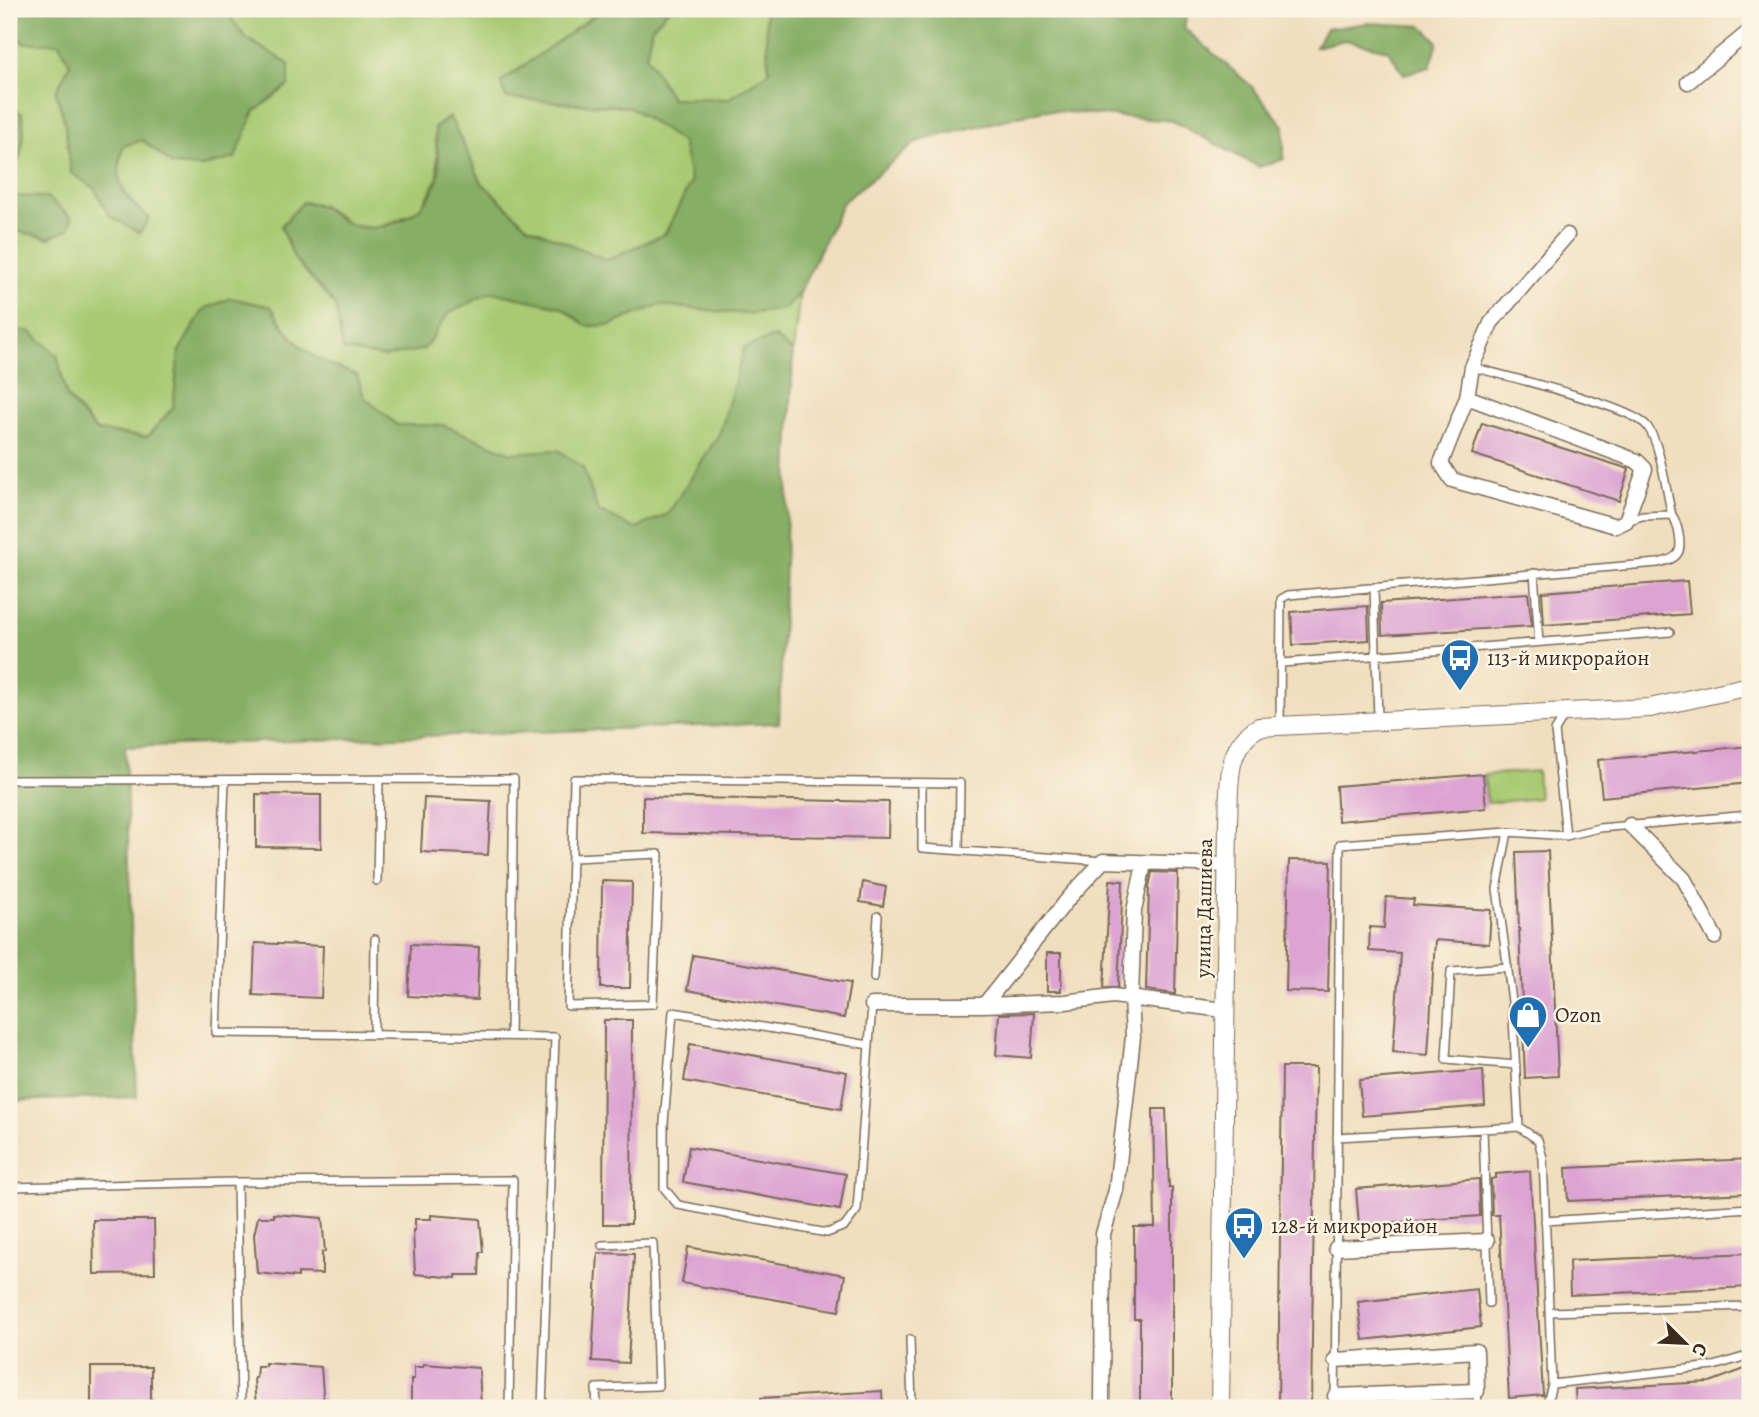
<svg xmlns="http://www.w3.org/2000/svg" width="1759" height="1417" font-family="Alegreya,serif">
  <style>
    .green { fill: #a9ca73; stroke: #727a48; stroke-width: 2 }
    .forest { fill: #86ae65; stroke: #606c42; stroke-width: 2 }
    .building { fill: #dca3d3 }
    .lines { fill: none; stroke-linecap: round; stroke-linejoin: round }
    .service-casing { stroke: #7a6956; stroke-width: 10 }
    .minor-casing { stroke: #7a6956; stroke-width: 17 }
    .tertiary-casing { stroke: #7a6956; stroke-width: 20 }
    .service { stroke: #fff; stroke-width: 7 }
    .minor { stroke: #fff; stroke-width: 14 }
    .tertiary { stroke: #fff; stroke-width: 18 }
    .labels { text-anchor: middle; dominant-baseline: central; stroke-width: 5; stroke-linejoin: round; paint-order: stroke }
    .poi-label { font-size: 21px; fill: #3b2a1e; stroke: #fcf5e5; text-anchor: start }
    .street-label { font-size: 21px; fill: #3b2a1e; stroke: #fcf5e5 }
  </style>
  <rect width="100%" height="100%" fill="#fcf5e5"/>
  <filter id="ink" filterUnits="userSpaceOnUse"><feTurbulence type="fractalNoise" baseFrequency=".0143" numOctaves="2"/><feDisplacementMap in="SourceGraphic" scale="14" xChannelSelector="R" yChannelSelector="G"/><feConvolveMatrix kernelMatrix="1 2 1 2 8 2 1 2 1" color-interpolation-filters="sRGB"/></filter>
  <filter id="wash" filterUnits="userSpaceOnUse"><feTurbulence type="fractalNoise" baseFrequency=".00686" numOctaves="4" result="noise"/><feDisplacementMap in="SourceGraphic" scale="28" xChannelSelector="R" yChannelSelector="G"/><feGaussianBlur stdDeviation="1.57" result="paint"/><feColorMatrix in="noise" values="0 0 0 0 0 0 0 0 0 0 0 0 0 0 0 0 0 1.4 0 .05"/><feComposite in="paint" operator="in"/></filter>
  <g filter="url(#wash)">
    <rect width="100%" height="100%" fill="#f0dfbf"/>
    <path class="green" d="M224,9H603L570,33L559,103L630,107L682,142L691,182L665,234L607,260L527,226L482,183L449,117L435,128L438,178L420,210L377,229L350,225L321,204L294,258L335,305L343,350L424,349L448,314L491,291L561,307L587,326L610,325L659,305L745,314L784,309L800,292L793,352L775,337L745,348L720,433L668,514L635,529L598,511L583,468L558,450L511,453L443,425H397L364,397L357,375C311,359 296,349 271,307L231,298L204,309L179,351L173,408L147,437L97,431L67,397L57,355L30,332L9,330V229L48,238L12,196L9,198V170L20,158L22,114L9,106V24L23,43L60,42L71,64L56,92L65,123L71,172L94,188L110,216L149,218C121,195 113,183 123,146L142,140L173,165L202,166L234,158L254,112L289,84V64L246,38Z
      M669,9H765L769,72L728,99L671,98L646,56L652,27Z
      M1537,771L1539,798L1487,803L1484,775Z"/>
    <path class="forest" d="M9,9H224L246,38L289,64V85L254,112L235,158L202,167L173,165L143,140L123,146C113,183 121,195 149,218L140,233L110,216L94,188L71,173L65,123L56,92L70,64L59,43H23L9,24Z
      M603,9H669L652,27L646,55L671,98L728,99L769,72L765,9H1188L1184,28L1251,86L1284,126V159L1259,167L1173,121L1044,110L918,141L843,202L800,292L784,309L745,314L659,305L610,325L587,326L561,307L491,292L448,314L424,349L384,357L343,350L335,305L294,258L281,226L303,202C330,205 332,218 352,225C384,236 431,212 438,177C441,163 436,143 435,128L450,117L482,183L527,226L607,260L665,234L691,182L682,142L630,107L506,98L501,82Z
      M1367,23L1423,26L1438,42L1430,67L1404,74L1388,50L1345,40L1315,47L1326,29Z
      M9,106L22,114C26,136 24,154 9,170Z
      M12,196L47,197L72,218L69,229L48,238L9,229V198Z
      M231,298L271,307C296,349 311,359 357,375L364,397L397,425H443L511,453L558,450L583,468L598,511L635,529L668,514L720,433L744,348L775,337L793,352L779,723L125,747L137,1097L9,1101V330L30,331L57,355L67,397L96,431L147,437L173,408L179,351L204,309Z"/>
    <g id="blocks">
      <path class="building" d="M1482,423L1629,469L1619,501L1472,454Z
        M1687,581L1690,614L1544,625L1542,592Z
        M1528,593L1532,626L1382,635L1381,603Z
        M1368,606L1369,640L1293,645L1291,612Z
        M1750,746V783L1602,797L1598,760Z
        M1483,774L1486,808L1338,821L1336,786Z
        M256,794L321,795V848L256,847Z
        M643,797L889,802L888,838L643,833Z
        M424,798L491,801L488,855L421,852Z
        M1548,851L1558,1076L1525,1078L1516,852Z
        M1289,860L1331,861L1328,992L1286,991Z
        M1152,872L1178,873L1175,994L1146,990L1149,887Z
        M1110,880L1123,881L1118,987H1104Z
        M602,881L632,882L630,988H601Z
        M863,882L886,887L883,906L860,902Z
        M1386,897L1414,899L1413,905L1491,910L1489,944L1435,940L1428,1055L1393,1052L1400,953L1369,951L1370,927L1384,928Z
        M255,943L323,946L321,998L253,995Z
        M411,944L479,947L477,1000L408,996Z
        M1047,953H1061V991H1047Z
        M693,955L850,983L844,1018L687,990Z
        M1034,1013L1031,1058L996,1055L999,1014Z
        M604,1020H632L631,1224H603Z
        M690,1044L847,1072L841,1109L684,1081Z
        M1282,1067H1316L1311,1408H1278Z
        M1483,1070L1485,1106L1362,1116L1359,1080Z
        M1153,1109H1166L1169,1188H1172V1408H1140V1319H1134V1227H1155Z
        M689,1147L846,1174L840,1210L683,1182Z
        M1750,1159V1193L1568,1201L1566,1168Z
        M1530,1171L1543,1395L1509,1398L1499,1215H1492L1491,1179L1496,1178V1174Z
        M1479,1179L1480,1216L1359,1225L1356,1189Z
        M274,1214L322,1218L325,1252H322V1274L298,1273V1277L257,1273L254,1235L258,1217H274Z
        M431,1215L480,1219L483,1252H480L479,1275H456V1278L415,1274L413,1230H415V1219H431Z
        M93,1220H154L155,1273L94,1274Z
        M688,1247L845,1275L839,1311L682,1283Z
        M598,1253L634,1254L628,1363L592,1361Z
        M1750,1253V1287L1570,1295L1569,1261Z
        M1477,1289L1481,1327L1363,1340L1358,1302Z
        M265,1363L321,1367L324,1406L256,1408L254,1378H256L257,1366H265Z
        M423,1364L479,1368L481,1407L414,1408L411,1406V1379H414V1367H423Z
        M91,1367H151V1408H91Z
        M1750,1367V1403L1736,1408H1576L1575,1389L1710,1382Z
        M882,1391L883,1408H761V1398Z"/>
    </g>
  </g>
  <g filter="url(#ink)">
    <use href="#blocks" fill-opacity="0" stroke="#7a6956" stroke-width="2"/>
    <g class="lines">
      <g class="service-casing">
        <path id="service" d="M1472,367C1502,375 1631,406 1647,426C1661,444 1666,492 1672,515
          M1534,573L1539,642
          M1374,587L1378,719
          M1282,663L1670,632
          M1565,714L1555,731L1566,836L1599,828L1750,815
          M1280,725L1281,599L1288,595L1658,563C1665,561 1674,560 1678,553C1683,545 1677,521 1672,515L1642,516L1627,521
          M9,780L514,779L510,1036
          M225,780L216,1033L555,1037L542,1408
          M922,783V848L1103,861
          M573,858L659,854L653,1004L568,1006L574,779L960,783L959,848
          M377,881L379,780
          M1508,967L1451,971L1446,1059L1516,1065
          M874,978L878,916
          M374,1035L375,939
          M869,1045L857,1210L845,1226L827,1233L678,1205L664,1188V1123L673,1012L869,1045L872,1005
          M1519,1127L1538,1140L1543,1158L1552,1384L1546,1408
          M1483,1129L1489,1303
          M1337,1137L1519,1127L1512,1001L1497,889L1508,832L1566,836
          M9,1187L237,1182
          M1545,1221L1750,1208
          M1549,1312L1750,1306
          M910,1339L912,1408
          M1552,1384L1714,1366L1750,1355
          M1477,1391L1478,1408
          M241,1408L237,1182L513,1180L509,1408
          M597,1408L596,1388L658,1386L653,1243L602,1245
          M1335,1408L1340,844L1508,832"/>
      </g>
      <g class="minor-casing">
        <path id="minor" d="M1688,82L1750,31
          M1467,397L1637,461L1645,469L1626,521L1616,526L1452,480L1441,463L1467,397L1472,367L1491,323L1567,235
          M1630,825L1684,879L1715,937
          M872,1005H984L1065,1002L1113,996L1224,1010
          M984,1005L1068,899L1103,861L1228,865
          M1336,1248L1487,1241
          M1335,1396L1477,1391L1476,1351L1335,1360
          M1102,1408L1103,1234L1116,1190L1133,1037L1131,998L1134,911L1144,864"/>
      </g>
      <g class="tertiary-casing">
        <path id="tertiary" d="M1220,1408L1228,822C1230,786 1224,746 1259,727L1650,708L1750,686"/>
      </g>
      <use href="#service" class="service"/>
      <use href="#minor" class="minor"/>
      <use href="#tertiary" class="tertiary"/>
    </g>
  </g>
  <defs>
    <g id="bus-pin" transform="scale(2.0125)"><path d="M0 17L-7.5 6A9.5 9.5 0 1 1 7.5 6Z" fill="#1f6fb2" stroke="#fcf5e5"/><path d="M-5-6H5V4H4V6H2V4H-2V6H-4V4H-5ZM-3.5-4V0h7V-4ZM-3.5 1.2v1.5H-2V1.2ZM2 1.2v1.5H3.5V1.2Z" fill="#fff"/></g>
    <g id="shop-pin" transform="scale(2.0125)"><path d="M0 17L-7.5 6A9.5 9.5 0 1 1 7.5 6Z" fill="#1f6fb2" stroke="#fcf5e5"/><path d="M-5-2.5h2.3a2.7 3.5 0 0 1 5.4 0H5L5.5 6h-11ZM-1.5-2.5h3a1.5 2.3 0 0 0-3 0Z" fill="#fff"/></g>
  </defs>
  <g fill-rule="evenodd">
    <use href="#bus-pin" x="1460" y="658"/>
    <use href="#shop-pin" x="1528" y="1015"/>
    <use href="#bus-pin" x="1244" y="1226"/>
  </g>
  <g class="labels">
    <g class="poi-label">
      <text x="1487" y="658">113-й микрорайон</text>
      <text x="1555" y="1015">Ozon</text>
      <text x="1271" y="1226">128-й микрорайон</text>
    </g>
    <g class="street-label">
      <text transform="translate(1204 908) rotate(-89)">улица Дашиева</text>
    </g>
  </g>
  <rect width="1759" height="1417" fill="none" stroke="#fcf5e5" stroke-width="35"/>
  <g transform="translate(1685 1343) rotate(114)" stroke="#fcf5e5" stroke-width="5" paint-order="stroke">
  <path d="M0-5L12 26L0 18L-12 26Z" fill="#3b2a1e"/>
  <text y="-10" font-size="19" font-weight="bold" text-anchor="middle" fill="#3b2a1e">С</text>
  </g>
</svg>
